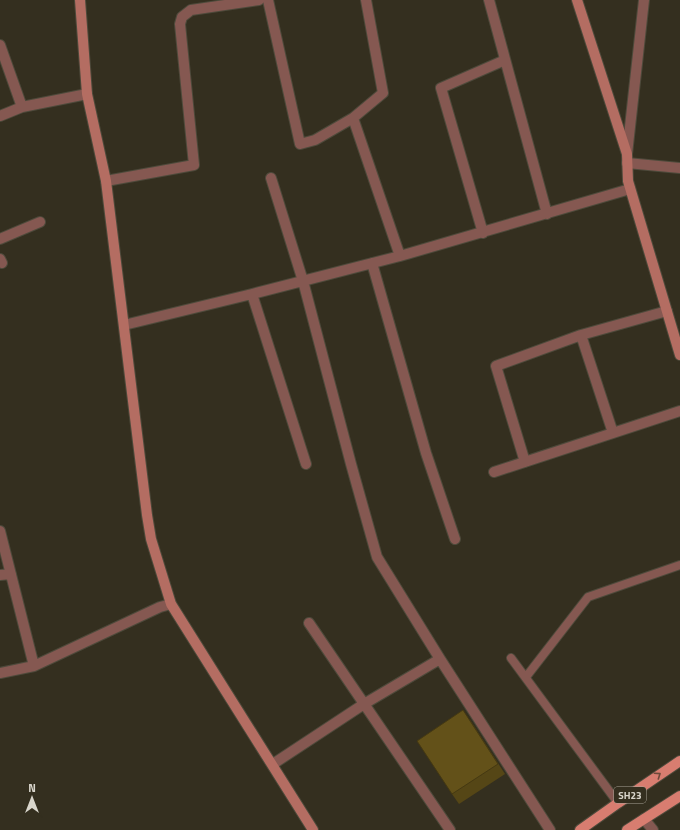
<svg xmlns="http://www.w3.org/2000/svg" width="680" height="830" font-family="'Titillium Web',sans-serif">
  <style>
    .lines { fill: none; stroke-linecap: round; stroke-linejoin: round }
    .lane-casing { stroke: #4e4a3b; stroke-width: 10 }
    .street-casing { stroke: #4e4a3b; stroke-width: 12 }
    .secondary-casing { stroke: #4e4a3b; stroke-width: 12 }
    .primary-casing { stroke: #4e4a3b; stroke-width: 12 }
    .lane { stroke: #855851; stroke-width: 8 }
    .street { stroke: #855851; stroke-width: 10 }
    .secondary { stroke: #b46d62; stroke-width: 10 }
    .primary { stroke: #d87d70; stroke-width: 10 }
    .wall { fill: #554616 }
    .building { fill: #635119; stroke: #453912 }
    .oneway { stroke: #6d4a3b }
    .labels { text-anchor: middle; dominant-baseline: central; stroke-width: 3.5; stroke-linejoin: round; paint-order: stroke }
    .shield { fill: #342f1f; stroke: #a8a498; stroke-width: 1 }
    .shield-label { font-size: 10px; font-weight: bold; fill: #d9d6cc }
  </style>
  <rect width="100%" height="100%" fill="#342f1f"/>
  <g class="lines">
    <g class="lane-casing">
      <path id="lane" d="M511,658L618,803
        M526,677L588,597L680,565"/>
    </g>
    <g class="street-casing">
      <path id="street" d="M268,0L300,144L315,140L353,118
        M366,0L383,93L353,118L400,256L630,189
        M489,0L547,214
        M0,45L22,107
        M0,116L22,107L87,94
        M627,154L644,0
        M627,163L680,168
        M271,178L303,281L351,464L377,557L440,659L550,830
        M106,181L194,165L180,24L182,17L191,10L259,0
        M483,233L441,88L505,60
        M0,239L40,222
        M0,259L2,263
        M372,263L426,453L455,539
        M252,294L306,464
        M124,325L252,294L400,256
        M581,335L613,433
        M525,462L496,366L581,335L667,311
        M494,472L680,411
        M0,531L34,666
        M0,575L11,574
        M309,623L450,830
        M0,673L34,666L160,607L171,604
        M273,764L364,704L440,659
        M644,819L653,830"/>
    </g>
    <g class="secondary-casing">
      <path id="secondary" d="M80,0L87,94L106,181L147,515L151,539L171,604L313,830
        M577,0L627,154L628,181L680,355"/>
    </g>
    <g class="primary-casing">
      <path id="primary" d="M580,830L618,803L680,761
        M627,830L680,796"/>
    </g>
    <use href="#lane" class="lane"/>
    <use href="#street" class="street"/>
    <use href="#secondary" class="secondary"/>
    <use href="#primary" class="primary"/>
  </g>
  <path class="wall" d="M470,720L505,774L459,804L452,794Z"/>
  <path class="building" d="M463,710L498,764L452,794L417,741Z"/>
  <defs><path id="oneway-chevron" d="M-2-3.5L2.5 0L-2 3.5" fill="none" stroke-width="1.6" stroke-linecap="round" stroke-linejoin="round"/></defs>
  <use class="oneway" href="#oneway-chevron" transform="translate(658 775) rotate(-34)"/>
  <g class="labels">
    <rect class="shield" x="614" y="787" width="32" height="16" rx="3"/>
    <g class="shield-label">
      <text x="630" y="795">SH23</text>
    </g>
  </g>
  <g transform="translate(32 798)" stroke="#342f1f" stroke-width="3" paint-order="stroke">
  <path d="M0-3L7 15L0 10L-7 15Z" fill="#d9d6cc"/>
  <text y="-6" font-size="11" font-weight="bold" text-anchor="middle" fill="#d9d6cc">N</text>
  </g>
</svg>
